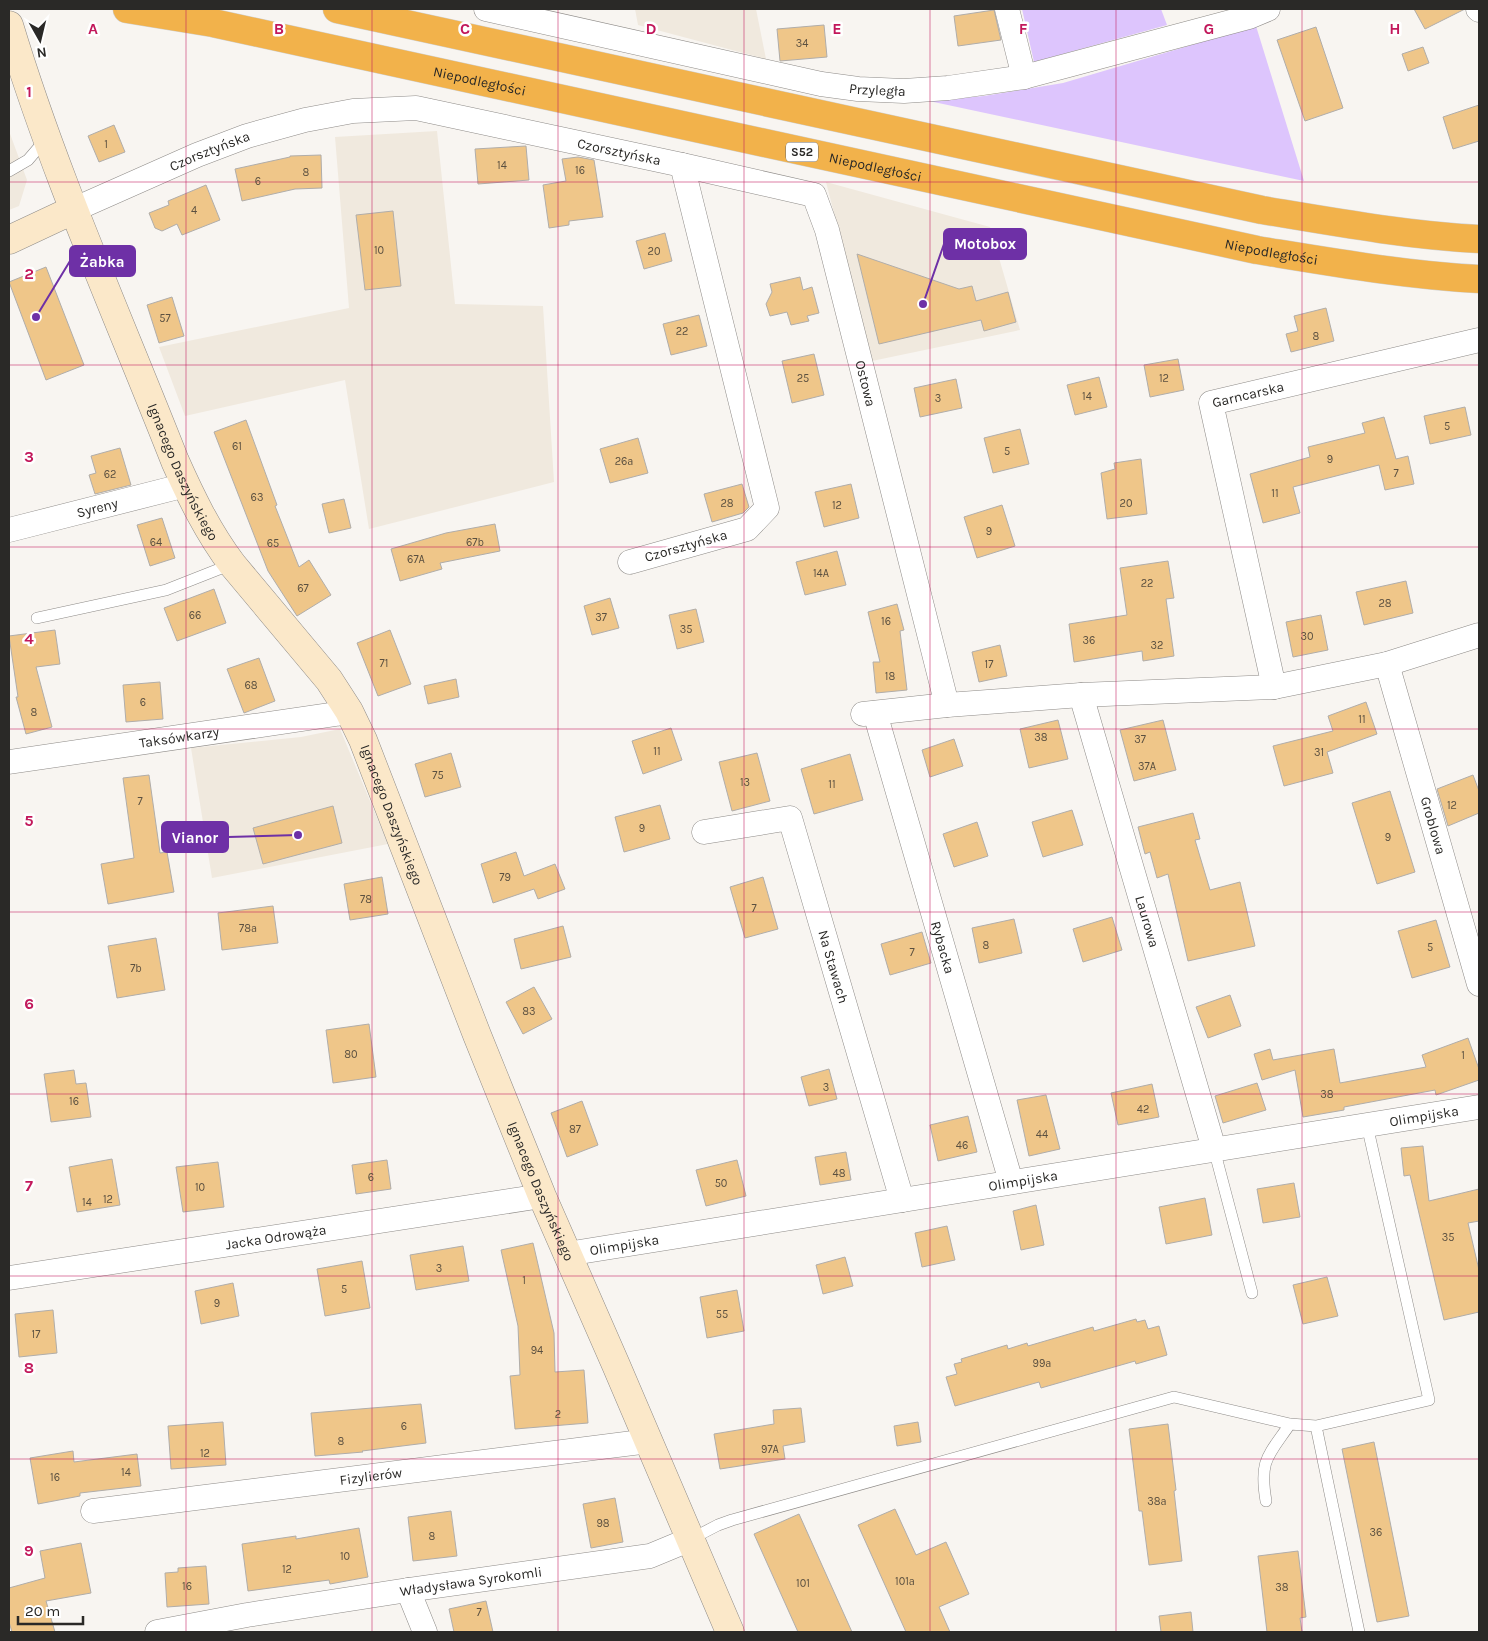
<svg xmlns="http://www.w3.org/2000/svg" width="1488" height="1641" font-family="Karla,sans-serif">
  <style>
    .built { fill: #f0e9de }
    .green { fill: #ddc5fd }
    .building { fill: #efc689; stroke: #b0adaa }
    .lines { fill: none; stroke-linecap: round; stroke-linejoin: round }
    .lane-casing { stroke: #8e8b88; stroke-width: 12 }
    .street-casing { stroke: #8e8b88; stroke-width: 25 }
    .secondary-casing { stroke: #8e8b88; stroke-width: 29 }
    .highway-casing { stroke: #d0d0cf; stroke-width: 29 }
    .lane { stroke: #fff; stroke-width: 11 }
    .street { stroke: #fff; stroke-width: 24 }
    .secondary { stroke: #fbe8c9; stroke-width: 28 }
    .highway { stroke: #f2b24b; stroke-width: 28 }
    .grid { fill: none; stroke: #c2185b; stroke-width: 1; stroke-opacity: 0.55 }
    .labels { text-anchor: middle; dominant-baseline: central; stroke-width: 5; stroke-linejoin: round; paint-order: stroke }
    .number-label { font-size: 11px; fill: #5b5040 }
    .shield { fill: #fff; stroke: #6a6968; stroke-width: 1 }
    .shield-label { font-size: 12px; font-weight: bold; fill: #2a2927 }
    .street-label { font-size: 14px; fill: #2a2927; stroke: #fff }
    .grid-label { font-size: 16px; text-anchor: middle; font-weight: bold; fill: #c2185b; stroke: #fff; stroke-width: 5; stroke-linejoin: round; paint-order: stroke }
    .leader { fill: none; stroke: #6e30a6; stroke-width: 2 }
    .callout-dot { fill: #6e30a6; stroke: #fff; stroke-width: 2 }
    .callout { fill: #6e30a6; stroke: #6e30a6; stroke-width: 2 }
    .callout-label { font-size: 15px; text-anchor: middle; font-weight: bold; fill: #fff }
  </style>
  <rect width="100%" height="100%" fill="#f8f5f1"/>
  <path class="built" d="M635,9H756L766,59L638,25Z
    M9,131L27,180L19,206L9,210Z
    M437,131L455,304L543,306L554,482L369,529L345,380L185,416L159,347L349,308L335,137Z
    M826,182L990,227L1020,330L872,361Z
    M340,729L388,844L212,878L191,748L301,737Z"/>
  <path class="green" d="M1022,9H1161L1167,25L1034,62Z
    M1256,26L1304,181L929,101L984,96L1063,83Z"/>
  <path class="building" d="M1414,9H1465L1425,29Z
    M994,10L1001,40L958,46L954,16Z
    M824,25L827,57L780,61L777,29Z
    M1316,27L1343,108L1305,121L1277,40Z
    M1423,47L1429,63L1408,71L1402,54Z
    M1479,105V141L1453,149L1443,117Z
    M114,125L125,152L99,162L88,136Z
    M526,146L529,180L478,184L475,149Z
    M321,155L322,188L295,189L242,201L235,169L290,157V156Z
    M578,157L594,160L603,217L569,221V225L549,228L543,185L566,181L562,159Z
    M206,185L220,220L182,235L177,224L162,231L155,228L149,213L169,205L168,201Z
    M393,211L401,286L365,290L356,215Z
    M665,233L672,261L644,269L636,241Z
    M857,254L959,289L972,286L976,301L1008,292L1016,322L984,331L981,320L879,344Z
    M46,267L84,365L46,380L9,282Z
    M800,277L803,290L812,287L819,313L807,316L809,321L791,325L787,312L770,316L766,304L772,292L770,284Z
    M172,297L184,336L159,343L147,305Z
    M1326,308L1334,341L1291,352L1286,334L1298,331L1294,316Z
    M699,315L707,346L671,355L663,324Z
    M814,354L824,395L792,403L782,361Z
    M1178,359L1184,390L1150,397L1144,365Z
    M1099,377L1107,407L1075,415L1067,385Z
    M956,379L962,408L920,417L914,388Z
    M1465,407L1471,435L1430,444L1424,416Z
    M1384,417L1396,459L1408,456L1414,484L1385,490L1379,465L1293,487L1300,513L1263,523L1250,474L1310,457L1308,447L1365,433L1362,423Z
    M246,420L277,505L275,506L299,567L309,560L331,595L297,616L268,571L214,432Z
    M1020,429L1029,464L993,473L984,438Z
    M638,438L648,473L610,483L600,449Z
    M120,448L131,485L95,494L89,475L96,473L91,456Z
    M1141,459L1147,514L1107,519L1101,473L1115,469L1114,463Z
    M742,484L749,507L743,513L712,522L704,494Z
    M851,484L859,518L824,527L815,492Z
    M344,499L351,528L329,533L322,504Z
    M1002,505L1015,546L977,558L964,517Z
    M162,518L175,558L150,566L137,525Z
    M495,524L500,551L440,563L442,569L400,581L391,549L446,533Z
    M837,551L846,585L805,595L796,562Z
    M1168,561L1174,598L1166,599L1174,656L1143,661L1142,651L1074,662L1069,624L1127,615L1120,568Z
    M1406,581L1413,613L1364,625L1356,592Z
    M214,589L226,623L177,641L164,608Z
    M610,598L619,628L592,635L584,606Z
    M897,604L904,630L900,631L907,690L876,693L873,662H880L868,612Z
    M696,609L704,642L677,649L669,615Z
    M1321,615L1328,650L1293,657L1286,622Z
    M55,630L60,664L36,667L52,727L26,734L16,697H18L9,636Z
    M390,630L411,684L378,696L357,643Z
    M1000,645L1007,676L979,682L972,652Z
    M259,658L275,701L244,713L227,669Z
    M456,679L459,697L428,704L424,686Z
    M160,682L163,719L126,722L123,685Z
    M1366,702L1377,734L1327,752L1333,773L1284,786L1273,746L1333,731L1328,716Z
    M1058,720L1068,759L1029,768L1020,729Z
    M1163,720L1176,770L1134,781L1120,730Z
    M671,728L682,760L643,774L632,741Z
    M954,739L963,766L930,777L922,750Z
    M451,753L461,787L425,797L415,764Z
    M757,753L770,801L732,811L719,762Z
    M850,754L863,800L814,814L801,769Z
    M149,775L160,853L167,852L174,892L108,904L101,864L134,858L123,778Z
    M1473,775L1479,791V813L1448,826L1437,789Z
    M1390,791L1415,872L1377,884L1352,803Z
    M660,805L670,839L624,852L615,817Z
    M333,806L342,843L263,864L253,828Z
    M1072,810L1083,845L1043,857L1032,822Z
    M1193,813L1200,839L1195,840L1210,890L1240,882L1255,946L1188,961L1168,874L1157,878L1150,852L1145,854L1138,827Z
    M977,822L988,856L954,867L943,834Z
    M516,852L524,876L555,864L565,889L538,899L534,889L493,903L481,864Z
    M382,877L388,914L350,920L344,884Z
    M763,877L778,929L745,938L730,887Z
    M273,906L278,943L222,950L218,913Z
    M1112,917L1122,950L1083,962L1073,929Z
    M1014,919L1022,953L979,963L972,928Z
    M1436,920L1450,967L1412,978L1398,931Z
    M563,926L571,957L521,969L514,939Z
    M922,932L931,963L890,975L881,944Z
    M156,938L165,990L117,998L108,946Z
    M534,987L552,1019L523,1034L506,1002Z
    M1230,995L1241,1026L1208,1038L1196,1007Z
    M369,1024L376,1077L333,1083L326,1030Z
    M1468,1038L1479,1069V1080L1436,1095L1435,1090L1344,1107V1110L1303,1117L1295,1070L1262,1080L1254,1054L1270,1049L1273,1060L1334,1049L1340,1083L1426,1067L1422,1055Z
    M829,1069L837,1099L809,1106L801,1077Z
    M74,1070L76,1084L86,1083L91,1117L51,1122L44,1074Z
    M1257,1083L1266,1110L1223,1123L1215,1096Z
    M1152,1084L1159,1117L1118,1125L1111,1093Z
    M1046,1095L1060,1149L1029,1156L1017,1100Z
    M582,1101L598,1145L567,1157L551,1113Z
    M968,1116L977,1152L938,1161L930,1125Z
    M1423,1146L1429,1201L1479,1189V1221L1468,1223L1479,1270V1312L1444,1320L1410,1175L1404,1176L1401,1148Z
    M846,1152L851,1180L820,1185L815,1157Z
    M112,1159L120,1205L77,1212L69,1167Z
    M387,1160L391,1189L356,1194L352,1165Z
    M737,1160L746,1196L706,1206L696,1170Z
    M218,1162L224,1207L183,1212L176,1167Z
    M1294,1183L1300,1217L1263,1223L1257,1189Z
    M1205,1198L1212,1235L1166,1244L1159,1207Z
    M1036,1205L1044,1245L1021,1250L1013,1211Z
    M947,1226L955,1260L922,1267L915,1233Z
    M533,1243L554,1333L555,1372L584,1370L588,1423L515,1429L510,1376L520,1375L518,1326L501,1250Z
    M463,1246L469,1281L416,1290L410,1255Z
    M845,1257L853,1286L823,1294L816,1265Z
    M362,1261L370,1308L325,1316L317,1269Z
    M1327,1277L1338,1316L1303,1324L1293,1285Z
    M233,1283L239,1316L201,1324L195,1291Z
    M737,1290L744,1331L707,1338L700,1297Z
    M53,1310L57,1353L19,1357L15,1314Z
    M1136,1319L1137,1322L1145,1320L1148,1329L1159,1326L1167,1355L1136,1364L1135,1361L1041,1388L1039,1382L955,1406L946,1377L957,1374L954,1364L962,1362L961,1359L1007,1345L1008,1349L1027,1343L1028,1346L1093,1327L1094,1331Z
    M421,1404L426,1443L362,1451L363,1452L315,1456L311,1413Z
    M801,1408L805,1442L783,1446L785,1459L720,1469L714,1434L774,1424L773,1410Z
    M223,1422L226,1465L171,1469L168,1426Z
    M918,1422L921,1442L897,1446L894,1426Z
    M1168,1424L1176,1490L1174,1491L1182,1561L1149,1565L1142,1511H1139L1129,1429Z
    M1374,1442L1409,1616L1377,1622L1342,1449Z
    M73,1451L74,1462L137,1454L141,1486L80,1493V1496L38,1504L30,1458Z
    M615,1498L623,1542L591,1548L583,1504Z
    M895,1509L916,1555L946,1542L969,1594L939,1607L950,1632H906L858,1525Z
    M451,1511L457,1556L413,1561L408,1517Z
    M799,1514L852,1632H798L754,1534Z
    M359,1528L368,1577L330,1584L329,1580L248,1591L242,1544L296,1536V1539Z
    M81,1543L91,1593L46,1601L55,1632H12L9,1622V1588L45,1578L40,1551Z
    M1298,1551L1306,1617L1300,1618L1302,1632H1267L1258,1556Z
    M206,1566L209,1604L167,1607L165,1573L178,1572V1568Z
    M486,1601L493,1632H454L449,1609Z
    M1191,1612L1193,1632H1161L1159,1616Z"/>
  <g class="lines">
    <g class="lane-casing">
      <path id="lane" d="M9,171L28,160L46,139
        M37,618L166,590L232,564
        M1214,1149L1252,1293
        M1316,1426L1359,1632
        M1266,1501C1259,1460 1268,1456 1290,1424
        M691,1539L718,1525L732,1520L1174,1397L1290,1424L1316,1426L1429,1400L1367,1125"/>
    </g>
    <g class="street-casing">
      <g id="street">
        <path id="s1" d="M486,9L821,84L858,89L904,91L948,88L1024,77L1249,17L1268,9"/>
        <path d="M1007,9L1024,77"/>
        <path d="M1478,9L1479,10"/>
        <path id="s2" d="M682,165L814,195L827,230L947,705"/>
        <path id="s3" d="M73,210L197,155L247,136L305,120L353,111L416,108L682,165L767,508L747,529L630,562"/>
        <path id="s4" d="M9,530L186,485"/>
        <path id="s5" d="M1387,664L1479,984"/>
        <path id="s6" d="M1274,687L1211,403L1479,340"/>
        <path id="s7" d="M1081,695L1214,1149"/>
        <path id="s8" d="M875,713L1011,1182"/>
        <path d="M863,714L947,705L1081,695L1274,687L1387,664L1479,635"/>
        <path id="s9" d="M9,762L336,714L349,711"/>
        <path id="s10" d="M704,832L790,818L902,1200"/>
        <path id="s11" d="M567,1254L1479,1107"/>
        <path id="s12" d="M9,1278L542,1196"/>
        <path id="s13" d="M93,1511L649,1441"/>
        <path d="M408,1590L425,1632"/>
        <path id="s14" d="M157,1632L247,1615L408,1590L650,1556L691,1539"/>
      </g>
    </g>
    <g class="secondary-casing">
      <g id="secondary">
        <path id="s15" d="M9,25C54,174 118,316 175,461C191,497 208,532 232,564L329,680L349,711L363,740L477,1035L542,1196L616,1365L730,1632"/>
        <path d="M9,240L73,210"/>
      </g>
    </g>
    <g class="highway-casing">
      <g id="highway">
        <path id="s16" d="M127,9L213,23L1257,250C1331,262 1405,275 1479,279"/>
        <path d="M337,9L1262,210C1334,222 1406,235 1479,239"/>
      </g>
    </g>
    <use href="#lane" class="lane"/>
    <use href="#street" class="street"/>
    <use href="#secondary" class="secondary"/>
    <use href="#highway" class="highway"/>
  </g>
  <path class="grid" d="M186,9V1632M372,9V1632M558,9V1632M744,9V1632M930,9V1632M1116,9V1632M1302,9V1632M9,182H1479M9,365H1479M9,547H1479M9,729H1479M9,912H1479M9,1094H1479M9,1276H1479M9,1459H1479"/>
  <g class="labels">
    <g class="number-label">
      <text x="802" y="43">34</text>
      <text x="106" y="144">1</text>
      <text x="502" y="165">14</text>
      <text x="580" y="170">16</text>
      <text x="306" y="172">8</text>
      <text x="258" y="181">6</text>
      <text x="194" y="210">4</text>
      <text x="379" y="250">10</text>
      <text x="654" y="251">20</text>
      <text x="165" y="318">57</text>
      <text x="682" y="331">22</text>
      <text x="1316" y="336">8</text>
      <text x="803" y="378">25</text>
      <text x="1164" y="378">12</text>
      <text x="1087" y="396">14</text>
      <text x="938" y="398">3</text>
      <text x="1447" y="426">5</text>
      <text x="237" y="446">61</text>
      <text x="1007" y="451">5</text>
      <text x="1330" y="459">9</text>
      <text x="624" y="461">26a</text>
      <text x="1396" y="473">7</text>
      <text x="110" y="474">62</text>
      <text x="1275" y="493">11</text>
      <text x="257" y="497">63</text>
      <text x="727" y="503">28</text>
      <text x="1126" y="503">20</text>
      <text x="837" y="505">12</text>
      <text x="989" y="531">9</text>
      <text x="156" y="542">64</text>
      <text x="475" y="542">67b</text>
      <text x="273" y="543">65</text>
      <text x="416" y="559">67A</text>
      <text x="821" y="573">14A</text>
      <text x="1147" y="583">22</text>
      <text x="303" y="588">67</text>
      <text x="1385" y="603">28</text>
      <text x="195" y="615">66</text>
      <text x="601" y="617">37</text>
      <text x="886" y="621">16</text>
      <text x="686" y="629">35</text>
      <text x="1307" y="636">30</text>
      <text x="1089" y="640">36</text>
      <text x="1157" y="645">32</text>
      <text x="384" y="663">71</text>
      <text x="989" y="664">17</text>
      <text x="890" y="676">18</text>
      <text x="251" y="685">68</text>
      <text x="143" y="702">6</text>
      <text x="34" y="712">8</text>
      <text x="1362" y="719">11</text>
      <text x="1041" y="737">38</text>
      <text x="1140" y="739">37</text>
      <text x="657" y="751">11</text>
      <text x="1319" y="752">31</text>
      <text x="1147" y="766">37A</text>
      <text x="438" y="775">75</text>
      <text x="745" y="782">13</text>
      <text x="832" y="784">11</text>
      <text x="140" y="801">7</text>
      <text x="1452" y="805">12</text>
      <text x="642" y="828">9</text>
      <text x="1388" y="837">9</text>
      <text x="505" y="877">79</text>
      <text x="366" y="899">78</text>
      <text x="754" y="908">7</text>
      <text x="248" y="928">78a</text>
      <text x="986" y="945">8</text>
      <text x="1430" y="947">5</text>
      <text x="912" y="952">7</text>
      <text x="136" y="968">7b</text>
      <text x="529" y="1011">83</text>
      <text x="351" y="1054">80</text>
      <text x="1463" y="1055">1</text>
      <text x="826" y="1087">3</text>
      <text x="1327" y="1094">38</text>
      <text x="74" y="1101">16</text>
      <text x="1143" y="1109">42</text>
      <text x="575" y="1129">87</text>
      <text x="1042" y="1134">44</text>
      <text x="962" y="1145">46</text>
      <text x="839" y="1173">48</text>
      <text x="371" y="1177">6</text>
      <text x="721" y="1183">50</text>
      <text x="200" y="1187">10</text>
      <text x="108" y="1199">12</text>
      <text x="87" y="1202">14</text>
      <text x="1448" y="1237">35</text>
      <text x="439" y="1268">3</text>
      <text x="524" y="1280">1</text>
      <text x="344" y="1289">5</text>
      <text x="217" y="1303">9</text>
      <text x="722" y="1314">55</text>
      <text x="36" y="1334">17</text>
      <text x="537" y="1350">94</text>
      <text x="1042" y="1363">99a</text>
      <text x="558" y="1414">2</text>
      <text x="404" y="1426">6</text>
      <text x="341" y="1441">8</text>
      <text x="770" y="1449">97A</text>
      <text x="205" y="1453">12</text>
      <text x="126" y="1472">14</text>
      <text x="55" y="1477">16</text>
      <text x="1157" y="1501">38a</text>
      <text x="603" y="1523">98</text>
      <text x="1376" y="1532">36</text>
      <text x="432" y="1536">8</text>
      <text x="345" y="1556">10</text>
      <text x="287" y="1569">12</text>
      <text x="905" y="1581">101a</text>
      <text x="803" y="1583">101</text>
      <text x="187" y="1586">16</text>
      <text x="1282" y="1587">38</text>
      <text x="479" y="1612">7</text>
    </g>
    <rect class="shield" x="786" y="142.5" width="32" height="19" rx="4"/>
    <g class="shield-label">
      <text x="802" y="152">S52</text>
    </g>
    <g class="street-label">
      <text stroke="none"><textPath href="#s16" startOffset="360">Niepodległości</textPath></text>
      <text stroke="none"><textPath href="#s1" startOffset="400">Przyległa</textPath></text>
      <text stroke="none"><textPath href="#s3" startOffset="149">Czorsztyńska</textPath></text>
      <text stroke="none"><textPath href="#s3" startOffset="569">Czorsztyńska</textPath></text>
      <text stroke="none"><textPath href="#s16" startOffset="765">Niepodległości</textPath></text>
      <text stroke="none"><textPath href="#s16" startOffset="1170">Niepodległości</textPath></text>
      <text stroke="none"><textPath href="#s2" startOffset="331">Ostowa</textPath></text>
      <text stroke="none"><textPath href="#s6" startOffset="329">Garncarska</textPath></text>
      <text stroke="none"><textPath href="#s15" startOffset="480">Ignacego Daszyńskiego</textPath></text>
      <text stroke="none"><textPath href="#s4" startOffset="91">Syreny</textPath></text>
      <text transform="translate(686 546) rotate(-16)">Czorsztyńska</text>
      <text stroke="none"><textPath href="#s9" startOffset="172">Taksówkarzy</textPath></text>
      <text stroke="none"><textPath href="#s15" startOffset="885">Ignacego Daszyńskiego</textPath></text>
      <text stroke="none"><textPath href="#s5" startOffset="168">Groblowa</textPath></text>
      <text stroke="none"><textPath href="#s7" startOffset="236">Laurowa</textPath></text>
      <text stroke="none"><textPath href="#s8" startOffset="244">Rybacka</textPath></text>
      <text stroke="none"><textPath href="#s10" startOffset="242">Na Stawach</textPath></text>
      <text stroke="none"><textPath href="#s11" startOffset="868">Olimpijska</textPath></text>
      <text stroke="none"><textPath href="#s11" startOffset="462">Olimpijska</textPath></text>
      <text stroke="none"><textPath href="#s15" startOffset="1290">Ignacego Daszyńskiego</textPath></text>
      <text stroke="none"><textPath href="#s12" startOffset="270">Jacka Odrowąża</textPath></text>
      <text stroke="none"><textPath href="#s11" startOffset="58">Olimpijska</textPath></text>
      <text stroke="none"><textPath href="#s13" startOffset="280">Fizylierów</textPath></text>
      <text stroke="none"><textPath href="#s14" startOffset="318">Władysława Syrokomli</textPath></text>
    </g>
  </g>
  <g class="grid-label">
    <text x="93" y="34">A</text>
    <text x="279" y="34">B</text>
    <text x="465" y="34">C</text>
    <text x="651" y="34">D</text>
    <text x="837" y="34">E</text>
    <text x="1023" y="34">F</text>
    <text x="1209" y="34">G</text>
    <text x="1395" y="34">H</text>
    <text x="29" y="97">1</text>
    <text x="29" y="279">2</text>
    <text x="29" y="462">3</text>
    <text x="29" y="644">4</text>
    <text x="29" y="826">5</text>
    <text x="29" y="1009">6</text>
    <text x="29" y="1191">7</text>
    <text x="29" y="1373">8</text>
    <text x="29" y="1556">9</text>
  </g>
  <path class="leader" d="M923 304L944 244M36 317L70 261M298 835L228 837"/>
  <g class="callout-dot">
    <circle cx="923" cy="304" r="5"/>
    <circle cx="36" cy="317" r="5"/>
    <circle cx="298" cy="835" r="5"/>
  </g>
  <g class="callout">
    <rect x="944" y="229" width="82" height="30" rx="5"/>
    <rect x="70" y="246" width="65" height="30" rx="5"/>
    <rect x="162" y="822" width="66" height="30" rx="5"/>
  </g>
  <g class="callout-label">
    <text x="985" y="249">Motobox</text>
    <text x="102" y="267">Żabka</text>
    <text x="195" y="843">Vianor</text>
  </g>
  <rect width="1488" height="1641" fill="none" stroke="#2a2927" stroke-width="20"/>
  <g transform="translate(40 40) rotate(172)" stroke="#ffffff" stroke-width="4" paint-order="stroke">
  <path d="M0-4L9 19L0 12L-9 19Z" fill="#2a2927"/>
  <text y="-8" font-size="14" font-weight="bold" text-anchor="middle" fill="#2a2927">N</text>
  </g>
  <path d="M18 1616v8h65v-8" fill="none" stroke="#2a2927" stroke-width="2.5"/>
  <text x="25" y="1616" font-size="15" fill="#2a2927" stroke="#ffffff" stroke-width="4" paint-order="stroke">20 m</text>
</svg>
